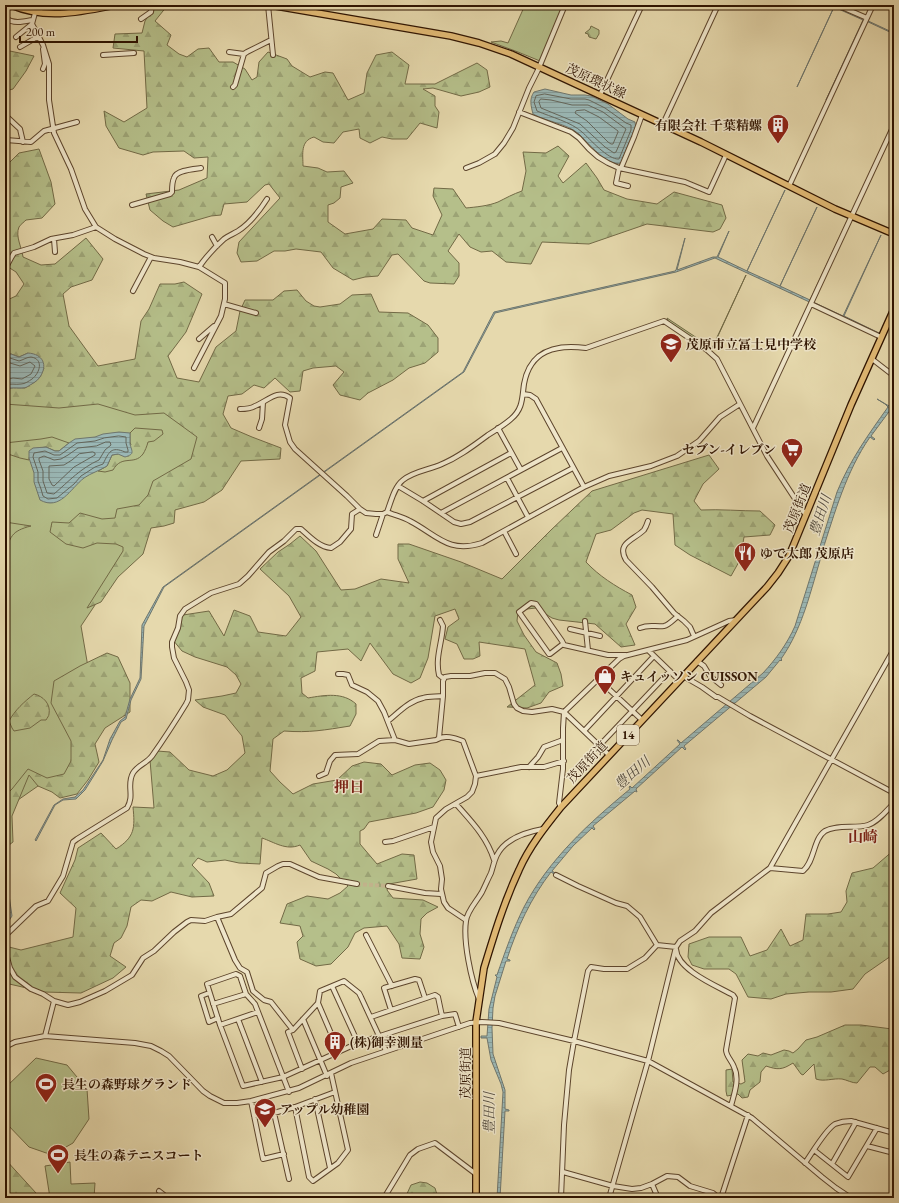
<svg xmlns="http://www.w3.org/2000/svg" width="899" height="1203" font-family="'EB Garamond','Noto Serif JP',serif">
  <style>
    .grass { fill: #b5bf8a; stroke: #726a46 }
    .forest { fill: url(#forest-firs); stroke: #726a46 }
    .water { fill: url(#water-rules); stroke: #6f766d }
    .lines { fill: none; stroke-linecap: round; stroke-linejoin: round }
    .shore { stroke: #64665b; stroke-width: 1 }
    .minor-tunnel { stroke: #c1b28b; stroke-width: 4; stroke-dasharray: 4 2; stroke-linecap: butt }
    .minor-casing { stroke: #5d452c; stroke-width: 6 }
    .major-casing { stroke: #2f1401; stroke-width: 8 }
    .minor { stroke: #efe6ca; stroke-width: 4 }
    .major { stroke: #e3bc76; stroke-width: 5.5 }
    .labels { text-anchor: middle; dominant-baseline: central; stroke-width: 3; stroke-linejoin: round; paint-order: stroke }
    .shield { fill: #efe6ca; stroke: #69533d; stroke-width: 1 }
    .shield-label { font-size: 12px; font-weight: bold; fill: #2f1401 }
    .street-label { font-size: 13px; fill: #2f1401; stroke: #efe6ca }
    .poi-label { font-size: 13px; font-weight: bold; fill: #2f1401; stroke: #efe6ca; text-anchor: start }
    .water-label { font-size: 14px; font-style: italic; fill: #544d40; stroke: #efe6ca }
    .quarter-label { font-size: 15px; font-weight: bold; fill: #7a1f14; stroke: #efe6ca }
  </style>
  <defs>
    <pattern id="forest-firs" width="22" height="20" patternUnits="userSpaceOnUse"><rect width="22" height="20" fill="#b5bf8a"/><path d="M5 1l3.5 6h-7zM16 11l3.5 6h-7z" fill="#9ca375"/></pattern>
    <pattern id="water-rules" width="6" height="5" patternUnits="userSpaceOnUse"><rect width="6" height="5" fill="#9ab7b5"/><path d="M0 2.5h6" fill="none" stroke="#859c9a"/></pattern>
  </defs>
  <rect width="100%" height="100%" fill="#e6d9ad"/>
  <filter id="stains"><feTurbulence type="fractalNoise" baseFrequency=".005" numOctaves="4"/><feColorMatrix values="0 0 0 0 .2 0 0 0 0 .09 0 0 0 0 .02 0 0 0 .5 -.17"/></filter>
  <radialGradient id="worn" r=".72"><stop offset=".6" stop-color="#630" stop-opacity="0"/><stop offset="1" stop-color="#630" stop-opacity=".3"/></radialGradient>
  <path class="grass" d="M525,5H564L540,61L518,52L491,42L501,41L508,43Z
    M746,275L712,349L710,350L668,321L667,318L712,348Z
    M5,351L28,353L164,407L204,437L197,459L129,554L81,626L88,667L68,778L38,786L5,809Z
    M36,1058L67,1065L87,1089L89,1119L73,1143L52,1155L29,1147L5,1122V1088Z
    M70,1162L71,1184L95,1183L94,1198H50L45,1166Z"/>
  <path class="forest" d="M155,5L167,6L155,21L171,35L167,45L179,54L187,57L198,49L209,48L219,62H233L245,69L252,80L257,77L259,62L268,52L287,59L292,66L310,77L325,72L333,73L348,100L364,93L367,73L376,55L392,52L409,65L405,84H435L477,63L487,70L490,87L479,92L461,96L433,88L423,89L435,96V106L439,112L437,128L420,123L407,139H392L382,137L370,143L360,138L359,129L343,132L334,143L323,142L314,137C300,141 303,154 303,166L318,168L327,172L344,171L353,183L341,187L340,198L334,203L328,205V222L345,234L373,229L382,219L406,220L412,228L433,235L442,215L433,196L434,188L453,189L466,208C476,207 488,206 498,202C506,198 513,194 522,191L526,171L523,152L546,153L558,146L569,156L558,176L563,183L586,163L597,178L604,190L627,199L657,204L674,192L722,205L726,218L720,229L713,232L647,224L589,244L542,242L531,264L506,262L492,251L481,252L470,247L459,234L448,251L459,263V276L454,284L430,283L424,281L398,254L392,255L378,276L365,277L353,280L333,268L321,252L296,249L285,251H274L257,261L241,262L237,253L239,242L280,198L269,184L265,185L247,202L224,204L221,215L211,216L173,227L163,221L150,210L146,194L179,190L207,178L208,157L194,158L184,151L153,152L143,155L119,148L106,126L104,111L124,122L147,108L144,51L113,48L115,34L142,33L145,21Z
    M591,26L599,30V34L596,39L589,37L588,34L585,33L590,29Z
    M5,50L34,56L26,71L13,89L5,91Z
    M39,149L51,182L55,204L42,218L26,220C24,222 20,225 19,227C15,236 22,248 23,257L41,265L55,264L86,238L103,259L92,280L71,287L63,294L69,326L98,366L135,359L141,321L149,309L160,284H175L184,282L202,294L186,332L168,356L177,378L199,382L216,347L236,331L240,311L245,300H273L284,291L297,290L306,301L314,306L320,307L340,304L352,295L371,294L379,312L408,313L428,325L438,338V352L425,363L409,368L393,380L368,393L360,400L340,395L333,385L344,372L336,366L313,368L303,371L300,391L290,392L275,378L264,388L254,385L242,394L228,396L223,414L231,428L252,437L281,448L280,459L241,461L222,490L204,502L175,510L174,523L164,526L151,528L143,554L118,577L101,602L87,608L123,551V547L116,544L97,543L83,548L66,544L50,532L52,522L69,523L80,513L102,519L115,518L117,509L139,505L148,495L153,481L191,459L197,437L164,413L135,415L98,404L59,408L5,404V390L13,387L25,388L36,381L40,377L44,368L28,353L19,357L11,354L5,355V301L16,296L24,284L16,272L5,265V167L19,153Z
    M135,428L162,430L163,434L154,441L148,442C147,446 145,451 143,454C134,466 122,454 113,470L105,472L98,471L107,466L112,455L118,454L131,445L130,442V433Z
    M52,437L69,443L59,451H55L46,447L33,449L29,458V460L20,458L5,453V443L41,439Z
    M709,455L719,469L703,484L694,501L701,510C721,509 740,511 760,511L775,525L770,535L744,537L740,560L731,576L690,555L675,545L673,514L642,510L634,513L611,530L596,534L586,562C599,576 615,586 632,595L636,607L626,624L635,645L621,647L595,624L559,620L552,618L536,608L527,609L518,612L517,621L524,635L536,652L557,663L561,674L563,686L549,692L541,703L527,708L507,707L535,685L525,649L479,642L480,656L473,659H464L457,644L445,639L448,627L459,619L455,609L435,616L428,658L420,678L411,683L393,674L370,643L361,661L348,649L317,652L315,671L301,678L302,693L308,698C325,695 343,692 356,704V714L350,726C325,730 309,733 284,731L273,739L270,771L280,782L293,794L313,784L337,780L352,766L364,762L381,764L392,775L415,765L430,763L440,770L446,780L444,790L433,807L416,813L369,822L364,829L360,831V844L377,864L402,854L414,855L417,879L389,884L387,890L393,898L423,900L438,907L427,913L421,919L420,934L424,947L420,959L402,958L399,944L387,926L364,928L355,933L348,947L331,964L316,966L300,959L297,942L303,936L300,926L280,923L287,904L307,896L328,899L340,893L348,886L336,874L328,869L311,861L300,845C286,851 274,842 262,838L260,864L239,863L225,860L207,862L198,858L192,865L209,883L214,896L192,897L171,892L152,901L141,900L131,907L127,926L121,938L114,943L110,956L126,967L113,978L81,993L44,992L5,983V951L9,947L21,950L73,937L76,908L60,893L75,860L78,848L101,833L116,849C135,837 135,828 133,807L154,808L150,760L157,751L170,752L189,770L213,776L227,770L245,753L242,736L225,715L203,707L195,700L222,696L236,693L241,684L236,675L227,667L195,657L182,651L173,640L176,628L183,615L209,611L224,636L234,610L250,616L258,632L286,636L301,617L289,596L260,569L278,552L290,544L300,536L316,551L341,590L355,589L381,579L409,583L398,559V544H409L461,562L502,579L551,530L592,491Z
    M5,522L31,526C11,531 10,537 5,555Z
    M107,653L118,657L130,683V712L105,728L95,744L99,762L88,780L77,794L60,798L52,792L38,786L29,775L12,816L13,842L5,848V796L12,789L28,769L47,778L64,774L71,761V741L51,703L54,681L80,666Z
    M34,694C43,696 51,704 49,714C49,716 47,718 46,720H41L30,728L14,731L12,728L9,721C15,710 24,702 34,694Z
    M894,850V956H891L865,974L853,989L831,992H809L786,994L771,999L748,997L736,974L729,969H704L692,965L688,957L689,944L709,937H741L750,956L767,950L781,929L790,946L803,940L806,914H828L841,912L847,902L846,891L852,873L873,868Z
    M845,1025H861L892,1029L894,1030V1066L890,1070L883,1074L875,1067H870L857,1083C852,1083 847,1080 842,1079C833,1078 824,1082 816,1079L814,1064L803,1075L801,1074L793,1063C782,1070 778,1070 766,1066L761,1072L760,1082L750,1090L748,1097L742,1098L738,1094L727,1096L726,1091V1070L732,1069L733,1082L741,1084L745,1082L742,1060L748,1054L758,1056L763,1053L771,1055L784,1050L789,1051L793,1053L798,1049L806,1040L817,1037Z
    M5,1159L36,1193L38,1198H5Z
    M420,1182L427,1183L435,1188L438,1198H405L411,1185Z"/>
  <path class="water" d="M831,5H834L894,33V34L864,20L826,100L863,20L834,7L797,87L834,7Z
    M545,89L571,95H585L591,96L608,104L628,119L635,122L636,129L621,163C609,168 587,142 579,134C566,123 547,122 533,114C531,106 529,99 534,92Z
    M785,190L747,271L780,286L817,207L780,286L810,300L847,221L813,302L843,316L881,235L844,316L879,333L878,334L715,258L676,272L495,313L464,372L164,587L144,626L141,679L131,700L126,719L121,722L112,740L103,761L85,790L76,799L63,800L55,805L36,841L35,840L54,805L63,799L75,797L83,790L103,760L110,739L120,721L125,717L130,699L140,678L142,625L163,587L463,372L494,312L675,271L676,270L685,238L677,270L713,257H717L729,231L718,257L747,271Z
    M28,353C43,354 48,365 40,377C37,382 31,384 27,387C20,390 13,386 5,390V355L11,354L19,357Z
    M877,399L889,406L894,399V405L871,436L875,439L874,440L870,437C846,472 835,512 822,552L826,554V555L822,554C811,589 803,628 781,659L782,660L781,661L780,660L766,677L684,746L686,749L685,750L682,747L636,789L637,792L635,791L593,826L595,829L594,830L592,828L573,846L552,871L555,873L554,874L551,872C531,898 517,928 507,959L510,960V961H506L495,996L493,1008L492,1028L493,1054L505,1090V1109L509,1110V1111H505L500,1198H497L503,1092L501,1084L491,1060L487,1038H481V1036H487L489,1009L497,977L495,975H497C505,952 513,929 524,907C549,859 589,823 630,789L629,787L630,786L632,788L680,744L677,740H678L681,743L763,673C776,659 787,644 795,626L837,492C850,460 868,435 888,407L885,404Z
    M119,432L130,433C130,436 130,440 130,444C132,452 135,454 125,457L118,454L112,455L107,466C99,471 91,473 84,478C70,489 60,511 40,500L34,482V473L29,458V451L33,448L46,447L55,451H59L69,443L75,439L95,437L103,434Z
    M8,888L12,916L5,927V889Z"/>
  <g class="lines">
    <path class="shore" d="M545,94L571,99H585L589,100L605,108L626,123L631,125V130L619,159C608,160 590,139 582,132C571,122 551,117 537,111L534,102L536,96Z
      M541,99L551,100L572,105H588L603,112L626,129L616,152L614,153L605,147L580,124L541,108L539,102Z
      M585,110L599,117L618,131V132L613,144H611L608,142L587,121L575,113L576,111Z
      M5,359L10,358L19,361C23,360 27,357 31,357C44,359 40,373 32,379C29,381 25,384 21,384C15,385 11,383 5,385
      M5,364L10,363L20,366L30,362L35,366L31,374L22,379L13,378L5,380
      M119,436L126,437V443L128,450V452H125C111,446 109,452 103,464L95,467L81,476L74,484L57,498L48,499L43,496L41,489L38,481V472L33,457L34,453L45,451L54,455H60L77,443L95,441L104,438Z
      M106,442H110L111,445L105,450L99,460C81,468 69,481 54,494L47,493L43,481V471L39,460V458L44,456L54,460L61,459L68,455L78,448L96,446Z
      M93,452L95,453V455L74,467L54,486L52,485L49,479V466L64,465L72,460L79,454Z"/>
    <path class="minor-tunnel" d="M357,884L388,886"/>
    <g class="minor-casing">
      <path id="minor" d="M268,5L273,55
        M837,5L867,18
        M35,13L32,24L43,45L49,64V100L54,133L71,169L85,209L96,227L115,239L144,254L154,258L180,262L199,267L225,283V299L221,316L194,368
        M5,18C14,24 22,22 32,20
        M141,19L151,12L152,5
        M16,37L32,24
        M20,47L39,36
        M229,52L244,54
        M103,55L134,53
        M43,69L45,64L43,49
        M233,87L235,85L244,54L247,52L271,40
        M600,95L642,5
        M519,112L571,132L579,138L589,149L598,157L608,163L619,168L685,182L709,192L726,155
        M5,115L20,129L23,142
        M663,124L718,5
        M6,140L31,142L44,131L77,122
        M466,168L479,163L495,154L504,143L513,128L529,88L538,70L565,5
        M619,168L616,183L628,186
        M621,168L634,137L642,115
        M789,186L873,5
        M132,205L170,194L172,192C172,188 172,182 174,178C176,170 194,169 201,168
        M212,237L217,246
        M54,239L55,252
        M199,267C206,257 215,247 224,239C228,236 233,234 238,231C249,224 260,210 267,199
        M5,269L11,258L14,253L34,247L51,239L73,235L96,227
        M133,291L151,257
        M224,304L256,313
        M811,304L881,337
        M199,339L214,326
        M872,359L894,376
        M523,394L530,395L536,399L584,487
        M240,409C245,409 250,409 255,406C267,402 277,388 290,398L285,425L290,442L295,449L347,496L360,509L366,513L376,514H383L387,512C394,515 403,517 410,521C437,535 448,554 482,543L584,487L609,476L651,466L677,456L699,441L720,417L740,404
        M259,428L262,419L263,402
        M498,428L521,470
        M753,428L894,125
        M507,478L528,517
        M398,486L423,501L454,522L461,524L470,522L573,468
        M423,501L511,453
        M387,512C391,502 394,487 403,480C414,471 429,470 442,464C459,457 473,446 488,435C496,430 504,425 511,419C523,409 522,398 524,384C530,350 556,344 586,348L664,321L707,350L717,359L767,456L805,514
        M441,513L562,448
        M648,521C647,524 646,527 644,530C634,540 616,543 626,560L652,587L674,613L684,621L690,627L694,636
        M504,531L516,554
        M376,535L383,514
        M440,620L443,626C442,643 435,658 439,675L444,679
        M585,621L588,650
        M640,628C649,624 655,627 664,626C669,625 674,619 678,616
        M570,629L600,636
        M563,644L550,654H549L519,612L531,603L536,604L562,641L564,645L608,655H626
        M648,650L679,680
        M697,661L704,666L710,676L721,685
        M338,674H343L348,675L352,685L367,692L378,701L384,712L395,740
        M683,676L702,687L716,697H718L750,716L894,793
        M598,679L642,720
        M388,721C399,712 409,701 423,698C429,696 436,697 443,696
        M584,731L654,656
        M439,738L443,696V681L445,677L451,676H470L485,673H495L505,679L509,687L514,704L517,708L523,711L532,712L552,709L564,712L609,755
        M599,746L670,671
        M529,767L538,757L544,747L563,740
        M319,776L326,773L330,761L335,755L358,754L379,741L395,740L409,744L436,740C444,734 455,738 463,741L476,776L475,784L472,792L467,797L446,809L436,818L431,842L433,852L440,866L442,879L441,889L444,902L448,908L466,920
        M476,776L521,767H544L564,761
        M456,804C471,821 487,837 494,860
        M561,807L559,803L563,769V728L564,712L619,659L624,656L687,640L729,621L736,620
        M385,842L393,841L434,827
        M770,868L803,871C815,861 813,839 825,831C838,824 855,829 868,825C878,822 887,810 894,803
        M556,875L578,886L616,903L627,906L640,917L657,945
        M388,886L425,893L441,894
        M217,917L235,960L240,968L247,972L253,991L264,1000L271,1002L293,1030
        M366,935L392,986
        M5,938L8,933L36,906L48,901L63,876L73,842L77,839L127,808C135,795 126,785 133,773C138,765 147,763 152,756C164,739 175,722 186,704L188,700L189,690L186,682L174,658L172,647V642L178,628L180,616L185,609L211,593L239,584L248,576L269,552L284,541L296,529H301C309,536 319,547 331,548L340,542L351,529L352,514L360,509
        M676,949C677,970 717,986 733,995L735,998L726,1050C726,1056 732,1061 734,1067C740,1079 734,1094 731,1106
        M5,950L10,968L15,977L31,989L43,994L54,1001L68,1005L80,1002L105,991L132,975L143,958L154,951L174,932L187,922L191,920L205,921L217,917L231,914L262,888L266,873L278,866L283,864H290L319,877L357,884
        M332,986L358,1043
        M209,993L201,996L209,1022L218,1018
        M479,999C471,980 463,941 466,921C467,911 477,901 482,892C485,886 488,879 491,873C493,867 494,861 497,855C505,839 526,832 543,829
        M213,1004L246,994
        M391,1010L384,988L415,979L419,980L425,998
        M371,1017L435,995L438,997L442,1016
        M238,1019L262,1082
        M303,1019L327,1076
        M220,1025L258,1012
        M45,1036L54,1001
        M5,1047L15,1042L45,1036L135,1043L151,1046L161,1051L169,1056L203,1091L210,1096L224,1103H237L251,1101L299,1088L351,1063L470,1023L482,1022L499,1023L574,1041L648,1061L752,1118L822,1177L836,1188L851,1198
        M339,1052L318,1003L320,991L344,981L359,993L361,997L386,1051
        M302,1069L288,1032L293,1030L318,1003
        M289,1092L255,1004L246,994L240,976L236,974L207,984L220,1025L243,1086L283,1077L358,1043L442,1016L455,1014L459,1027
        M315,1099L330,1168
        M251,1101L263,1159L284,1154
        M295,1107L309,1177L313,1181L338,1163L348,1150L331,1073
        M274,1113L289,1179
        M254,1116L274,1113L295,1107L335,1092
        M867,1146L894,1153
        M814,1150L848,1177L877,1128
        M805,1163C812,1153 826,1129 835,1124C840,1122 846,1121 851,1121L894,1133
        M832,1164L856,1122
        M563,1172L613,1186L632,1189L641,1188L652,1184L667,1176L678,1177L690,1186L713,1193L719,1198
        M652,1184L658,1198
        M159,1191L168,1198
        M384,1198L410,1155L418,1149L435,1143L476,1174
        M561,1198L564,1125L569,1070L574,1041L588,971L591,967L604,969H627L645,958L657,945L676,947
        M609,1198L648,1061L676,947L680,941L695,931L711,913L770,868L894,649
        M721,1198L748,1115"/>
    </g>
    <g class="major-casing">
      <path id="major" d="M11,5C46,20 80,12 116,5
        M270,5L451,36L479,43L511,54L701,142L835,209L894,234
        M476,1198V1022L484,968C494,935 504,902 519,870C529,847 545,827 561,807L767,587L778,573L789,556L851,405L894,309"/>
    </g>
    <use href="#minor" class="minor"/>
    <use href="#major" class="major"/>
  </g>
  <defs>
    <g id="building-pin" transform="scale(1.15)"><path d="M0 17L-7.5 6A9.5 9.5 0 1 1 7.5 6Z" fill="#8f2418" stroke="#efe6ca"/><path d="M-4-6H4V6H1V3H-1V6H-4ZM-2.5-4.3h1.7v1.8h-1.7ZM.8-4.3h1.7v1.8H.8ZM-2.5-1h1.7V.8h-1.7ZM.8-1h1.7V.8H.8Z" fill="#fff"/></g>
    <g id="school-pin" transform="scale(1.15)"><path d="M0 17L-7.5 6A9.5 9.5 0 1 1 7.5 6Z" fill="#8f2418" stroke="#efe6ca"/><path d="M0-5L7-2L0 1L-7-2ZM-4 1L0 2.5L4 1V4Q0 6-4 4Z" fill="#fff"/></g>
    <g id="supermarket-pin" transform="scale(1.15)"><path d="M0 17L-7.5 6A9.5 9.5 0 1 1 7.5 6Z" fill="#8f2418" stroke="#efe6ca"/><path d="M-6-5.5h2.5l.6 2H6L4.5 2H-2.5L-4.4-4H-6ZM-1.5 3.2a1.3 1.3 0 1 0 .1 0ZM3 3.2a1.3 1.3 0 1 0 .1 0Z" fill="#fff"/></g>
    <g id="restaurant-pin" transform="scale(1.15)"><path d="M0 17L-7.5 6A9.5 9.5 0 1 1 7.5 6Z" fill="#8f2418" stroke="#efe6ca"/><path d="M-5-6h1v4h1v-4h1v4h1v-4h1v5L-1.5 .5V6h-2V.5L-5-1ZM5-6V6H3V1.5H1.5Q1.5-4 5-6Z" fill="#fff"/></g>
    <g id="shop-pin" transform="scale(1.15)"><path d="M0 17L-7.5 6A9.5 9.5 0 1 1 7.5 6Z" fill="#8f2418" stroke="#efe6ca"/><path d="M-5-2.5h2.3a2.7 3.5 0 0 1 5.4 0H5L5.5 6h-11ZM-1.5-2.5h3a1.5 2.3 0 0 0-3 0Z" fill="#fff"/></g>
    <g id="stadium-pin" transform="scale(1.15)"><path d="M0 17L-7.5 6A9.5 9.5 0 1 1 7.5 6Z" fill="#8f2418" stroke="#efe6ca"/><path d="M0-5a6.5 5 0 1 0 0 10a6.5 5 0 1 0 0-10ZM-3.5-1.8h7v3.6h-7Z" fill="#fff"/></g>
  </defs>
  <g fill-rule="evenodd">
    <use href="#building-pin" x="778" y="125"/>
    <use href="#school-pin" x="671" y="344"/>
    <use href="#supermarket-pin" x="792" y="449"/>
    <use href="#restaurant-pin" x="745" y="553"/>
    <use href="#shop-pin" x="605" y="676"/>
    <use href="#building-pin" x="335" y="1042"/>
    <use href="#stadium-pin" x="46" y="1084"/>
    <use href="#school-pin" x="265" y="1109"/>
    <use href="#stadium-pin" x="58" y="1155"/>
  </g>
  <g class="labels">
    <rect class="shield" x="617" y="725" width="22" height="20" rx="3"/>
    <g class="shield-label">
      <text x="628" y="735">14</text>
    </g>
    <g class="street-label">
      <text transform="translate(596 81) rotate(25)">茂原環状線</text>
      <text transform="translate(797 508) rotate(-68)">茂原街道</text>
      <text transform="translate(587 762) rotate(-47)">茂原街道</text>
      <text transform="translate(465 1073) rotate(-90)">茂原街道</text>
    </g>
    <g class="poi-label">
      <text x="762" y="125" text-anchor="end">有限会社 千葉精螺</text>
      <text x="686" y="344">茂原市立冨士見中学校</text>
      <text x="776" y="449" text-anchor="end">セブン-イレブン</text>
      <text x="760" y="553">ゆで太郎 茂原店</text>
      <text x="620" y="676">キュイッソン CUISSON</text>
      <text x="350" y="1042">(株)御幸測量</text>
      <text x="62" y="1084">長生の森野球グランド</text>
      <text x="280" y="1109">アップル幼稚園</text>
      <text x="74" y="1155">長生の森テニスコート</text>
    </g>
    <g class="water-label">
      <text transform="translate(820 515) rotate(-72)">豊田川</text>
      <text transform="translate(632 773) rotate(-41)">豊田川</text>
      <text transform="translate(489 1113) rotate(-90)">豊田川</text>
    </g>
    <g class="quarter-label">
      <text x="349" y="786">押日</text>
      <text x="863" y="836">山崎</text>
    </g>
  </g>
  <rect width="899" height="1203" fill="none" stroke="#e6d9ad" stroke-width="20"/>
  <rect x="6" y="6" width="887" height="1191" fill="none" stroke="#2f1401" stroke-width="2"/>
  <rect x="10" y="10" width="879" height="1183" fill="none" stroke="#2f1401"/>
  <path d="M20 36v6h117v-6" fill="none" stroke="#2f1401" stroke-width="2"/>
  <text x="26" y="36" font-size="12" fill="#2f1401" stroke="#efe6ca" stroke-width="3" paint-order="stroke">200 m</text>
  <rect width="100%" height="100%" filter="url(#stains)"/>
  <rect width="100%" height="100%" fill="url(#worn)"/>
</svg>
